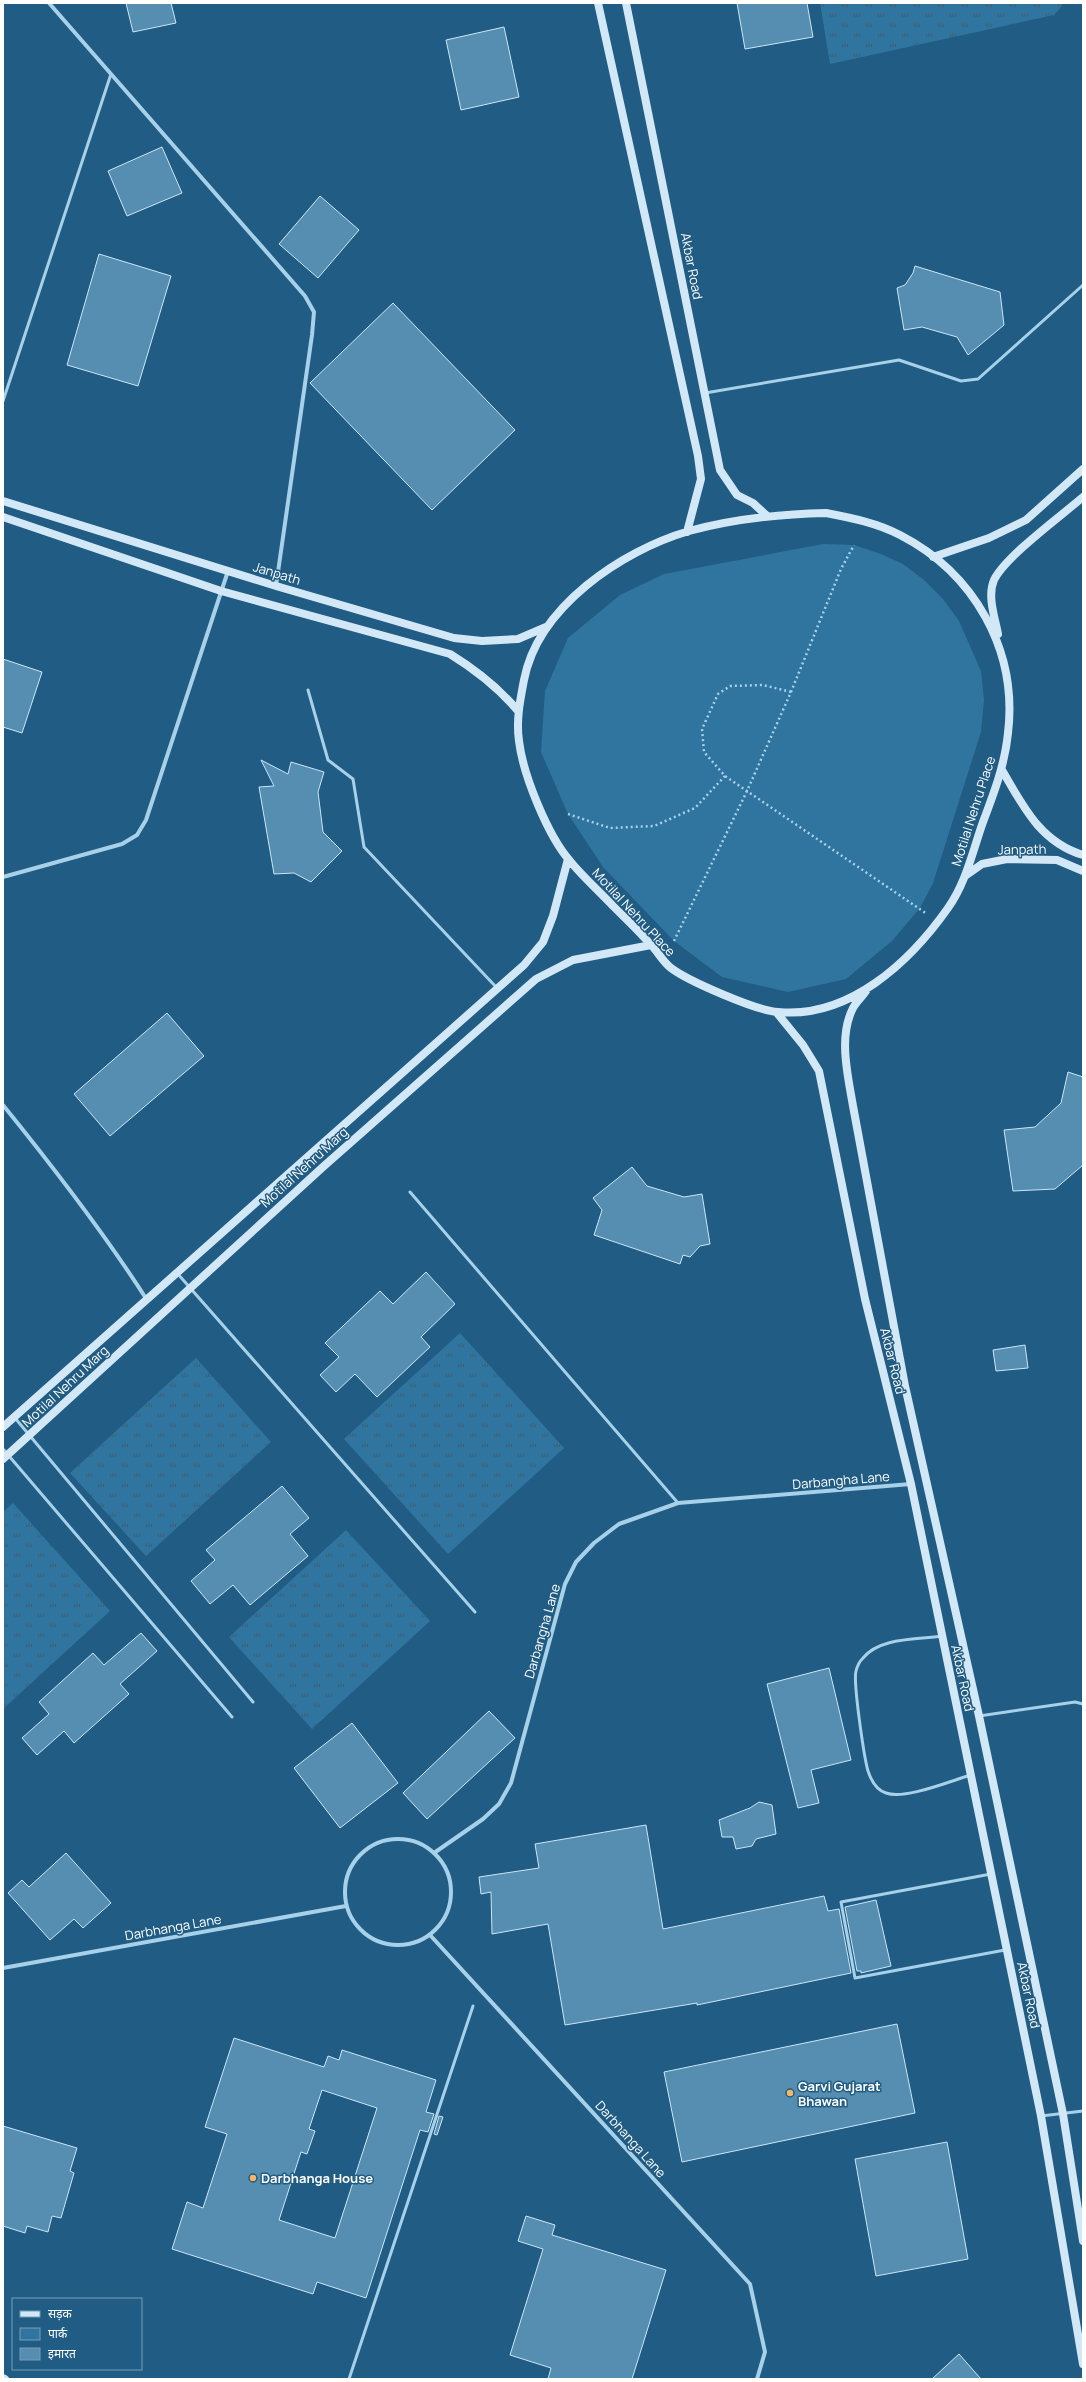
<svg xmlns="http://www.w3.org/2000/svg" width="1086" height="2382" font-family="Manrope,'Noto Sans Devanagari',sans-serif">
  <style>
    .grass { fill: url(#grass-tufts) }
    .park { fill: #30759f }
    .building { fill: #558eb1; stroke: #cce6f7; fill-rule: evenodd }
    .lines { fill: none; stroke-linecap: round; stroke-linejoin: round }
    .path { stroke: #a7d0e9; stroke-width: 2.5; stroke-dasharray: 2 3; stroke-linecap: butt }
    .lane { stroke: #a7d0e9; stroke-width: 3 }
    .street { stroke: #a7d0e9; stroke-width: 4 }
    .secondary { stroke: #d2e8f7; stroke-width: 8 }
    .poi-dot { fill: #f6b568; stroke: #205c83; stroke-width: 1.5 }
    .labels { text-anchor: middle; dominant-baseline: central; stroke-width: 3; stroke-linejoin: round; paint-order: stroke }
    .street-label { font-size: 13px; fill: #fff; stroke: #205c83 }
    .poi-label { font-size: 13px; font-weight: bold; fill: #fff; stroke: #205c83; text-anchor: start }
  </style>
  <defs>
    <pattern id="grass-tufts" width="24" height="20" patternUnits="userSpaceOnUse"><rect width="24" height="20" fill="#30759f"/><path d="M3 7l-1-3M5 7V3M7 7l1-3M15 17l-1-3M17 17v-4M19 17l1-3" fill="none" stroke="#3f5e71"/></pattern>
  </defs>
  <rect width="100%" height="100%" fill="#205c83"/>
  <path class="grass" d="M820,3H1062V6L1054,15L830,64Z
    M460,1333L564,1448L448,1554L344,1439Z
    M196,1358L271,1442L146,1556L70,1473Z
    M13,1503L110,1611L3,1709V1512Z
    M346,1530L430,1621L312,1729L229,1637Z"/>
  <path class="park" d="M823,544L854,545L881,554L903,564L924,580L943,599L959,621L981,671L984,700L981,732L933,883L920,908L892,941L846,979L788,992L722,977L674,941L603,867L568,814L541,752L545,691L568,638L620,595L664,574Z"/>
  <path class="building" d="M126,3H171L176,23L133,32Z
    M737,3H807L813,37L745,49Z
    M504,27L519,97L461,110L446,40Z
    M162,147L182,193L127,216L108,171Z
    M320,196L359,230L318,278L279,244Z
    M99,254L171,276L138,386L67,365Z
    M915,266L1000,292L1004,325L968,355L957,337L922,327L904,330L897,288L905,285L913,273Z
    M393,303L515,430L432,510L310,383Z
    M3,659L42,672L22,733L3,727Z
    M261,760L288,774L291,762L324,772L318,792L323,832L342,851L311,882L294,873L274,874L259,787L274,786Z
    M167,1013L204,1056L110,1136L74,1094Z
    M1068,1072L1083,1077V1165L1055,1189L1013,1191L1004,1130L1035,1127L1061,1103Z
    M632,1167L647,1186L684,1197L702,1194L710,1244L700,1246L690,1257L683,1255L680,1264L594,1235L602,1210L593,1198Z
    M426,1272L455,1304L421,1337L430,1347L377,1397L355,1374L336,1392L320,1375L339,1357L325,1343L380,1291L393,1304Z
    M1025,1345L1028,1368L996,1371L993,1350Z
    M282,1486L309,1518L290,1534L308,1556L250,1605L233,1585L210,1604L191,1581L215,1560L206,1550Z
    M141,1633L157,1651L120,1684L129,1694L74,1743L64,1731L37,1755L22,1738L49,1714L39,1702L93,1653L104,1665Z
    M829,1668L851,1760L811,1770L819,1803L798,1808L767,1684Z
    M489,1711L515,1738L427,1819L403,1793Z
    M352,1723L398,1783L340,1828L294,1768Z
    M759,1802L772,1805L776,1834L756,1839L752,1846L736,1849L733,1837H722L719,1820L750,1808Z
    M646,1825L663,1929L824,1896L828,1911L839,1909L851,1973L697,2005V2003L565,2025L548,1924L492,1934L491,1892L481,1894L479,1877L539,1868L535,1844Z
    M66,1853L111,1903L83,1928L74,1919L50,1940L8,1893L22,1880L29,1887Z
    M876,1900L891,1966L861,1973V1971H857L845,1907Z
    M897,2024L915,2113L682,2162L664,2072Z
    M234,2038L324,2067L328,2056L339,2060L342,2050L436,2080L426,2112L434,2114L428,2132L420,2130L366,2298L317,2282L313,2294L172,2249L187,2202L203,2208L227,2134L205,2127ZM322,2090L377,2108L335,2238L279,2220L301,2152L307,2154L315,2131L309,2129Z
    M439,2116L443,2117L437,2135L434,2134Z
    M3,2126L77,2148L70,2171L74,2173L61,2218L52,2216L48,2232L27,2226L25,2233L3,2226Z
    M947,2142L968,2259L876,2276L855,2159Z
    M526,2216L555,2225L552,2235L666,2270L632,2379H548L551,2368L510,2355L543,2249L518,2241Z
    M959,2354L981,2379H932Z"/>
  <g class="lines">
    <path class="path" d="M791,692L763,685L730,686L718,694L702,729L704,752L725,776L927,914
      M568,814L610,828L654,826L695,808L725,776
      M674,941L747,791L791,692L841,569L854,545"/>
    <path class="lane" d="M705,393L899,360L961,381L978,379L1083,285
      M3,401L111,74
      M308,690L328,760L353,779L364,847L497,988
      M410,1192L678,1503
      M177,1273L475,1612
      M15,1418L253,1702
      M3,1449L232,1717
      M942,1636C917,1640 880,1637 863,1658C860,1661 857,1667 856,1671C853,1682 864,1757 868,1771C871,1780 876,1790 886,1793C905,1800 950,1781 971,1775
      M979,1716L1075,1702L1083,1704
      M991,1874L841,1902L855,1978L1005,1950
      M1041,2116L1083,2111
      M349,2379L473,2006"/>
    <path class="street" d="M49,3L305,296L314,312L312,335L276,586
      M3,877L122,844L137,835L146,820L228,571
      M3,1105C54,1168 103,1231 147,1300
      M345 1892a53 53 0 1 1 106 0a53 53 0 1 1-106 0Z
      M434,1853L483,1819L499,1804L511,1783L565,1584L576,1562L594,1543L619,1524L678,1503L911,1484
      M430,1935L750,2284L765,2352L757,2379
      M3,1968L346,1906"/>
    <path class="secondary" d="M598,3L698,456L701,479L687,532
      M626,3L720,470L737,495L753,503L766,515
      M3,501L276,586L454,638L482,641L518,639L546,627
      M826,513C852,518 877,523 900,535C974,573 1018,650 1008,733C1005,764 994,793 983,822C973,850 966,883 948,908C910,962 849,1019 778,1012C757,1011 688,981 671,968C663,962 658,952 651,945C639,931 626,919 613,906C599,891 583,877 570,861C548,836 523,775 519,741C516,720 520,701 524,680C538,607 621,551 689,531C734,519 780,514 826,513Z
      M3,517L221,591L450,654C476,670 498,687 518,711
      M933,557L989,538L1026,520L1083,469
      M998,634C995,618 987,596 994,580C1006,556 1061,516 1083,497
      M1002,770C1023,806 1040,842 1083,855
      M965,876L982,864L1007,859L1057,860L1083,871
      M866,991C862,997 856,1002 853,1008C838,1037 848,1076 853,1106L905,1386L979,1716L1063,2114L1083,2241
      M777,1013L803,1045L819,1071L865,1299L911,1484L1041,2116L1083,2364
      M3,1427L524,965L543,942L553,916L568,859
      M3,1459L324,1166L536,979L573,960L651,945
      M3,2378L5,2379"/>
  </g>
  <g class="poi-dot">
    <circle cx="790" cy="2093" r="4"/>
    <circle cx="253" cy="2178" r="4"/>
  </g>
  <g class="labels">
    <g class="street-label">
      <text transform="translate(692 266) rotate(79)">Akbar Road</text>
      <text transform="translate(277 573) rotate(17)">Janpath</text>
      <text transform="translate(973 811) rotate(-72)">Motilal Nehru Place</text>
      <text transform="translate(1022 849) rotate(-1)">Janpath</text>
      <text transform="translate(634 912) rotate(47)">Motilal Nehru Place</text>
      <text transform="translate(304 1167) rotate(-42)">Motilal Nehru Marg</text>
      <text transform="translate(893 1361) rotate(76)">Akbar Road</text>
      <text transform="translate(65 1386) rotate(-43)">Motilal Nehru Marg</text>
      <text transform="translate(841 1480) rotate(-5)">Darbangha Lane</text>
      <text transform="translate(542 1631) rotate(-74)">Darbangha Lane</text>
      <text transform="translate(963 1678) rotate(78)">Akbar Road</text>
      <text transform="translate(173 1927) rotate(-10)">Darbhanga Lane</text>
      <text transform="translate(1029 1995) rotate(78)">Akbar Road</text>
      <text transform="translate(631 2139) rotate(48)">Darbhanga Lane</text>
    </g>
    <g class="poi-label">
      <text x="798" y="2086">Garvi Gujarat<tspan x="798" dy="15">Bhawan</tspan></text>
      <text x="261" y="2178">Darbhanga House</text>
    </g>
  </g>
  <rect width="1086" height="2382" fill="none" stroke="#ffffff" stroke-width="8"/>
  <rect x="12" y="2298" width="130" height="72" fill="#205c83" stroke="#799db5"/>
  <rect x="20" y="2311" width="20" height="6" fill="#d2e8f7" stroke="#799db5"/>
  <text x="48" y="2318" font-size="12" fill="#ffffff">सड़क</text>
  <rect x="20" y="2328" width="20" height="12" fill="#30759f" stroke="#799db5"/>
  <text x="48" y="2338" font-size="12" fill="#ffffff">पार्क</text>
  <rect x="20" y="2348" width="20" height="12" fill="#558eb1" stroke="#799db5"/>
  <text x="48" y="2358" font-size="12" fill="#ffffff">इमारत</text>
</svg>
